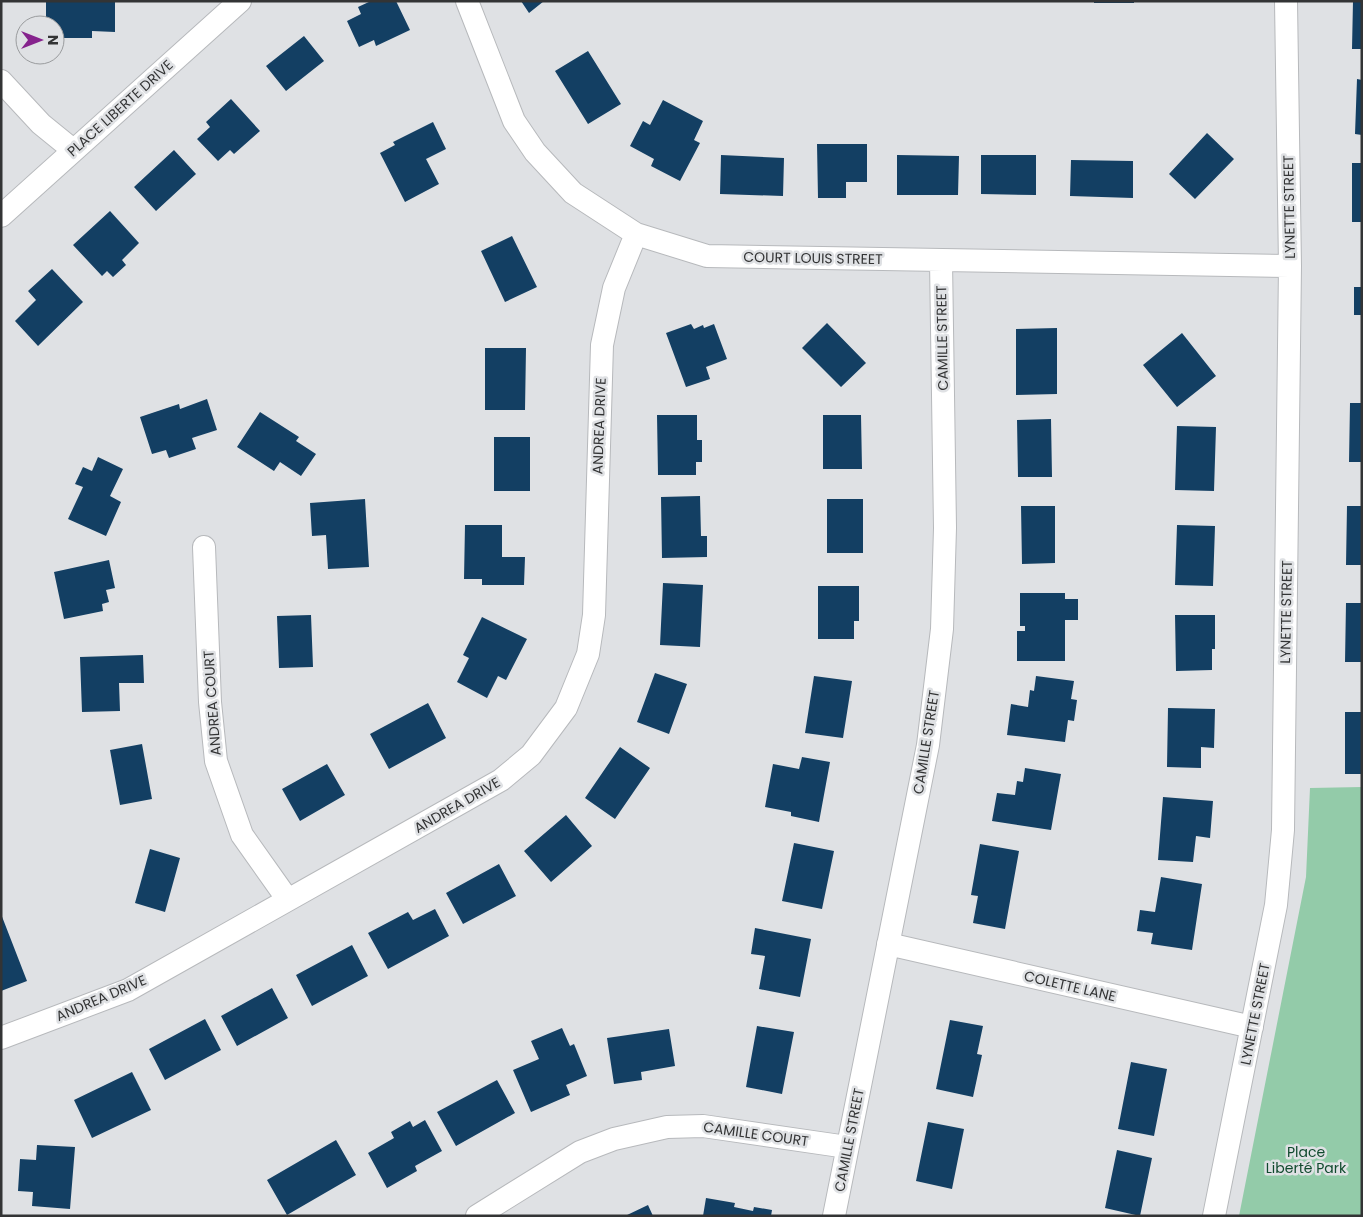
<svg xmlns="http://www.w3.org/2000/svg" width="1363" height="1217" font-family="Poppins,sans-serif">
  <style>
    .green { fill: #93cba9 }
    .building { fill: #133f63 }
    .lines { fill: none; stroke-linecap: round; stroke-linejoin: round }
    .street-casing { stroke: #b7b9bc; stroke-width: 24 }
    .street { stroke: #fff; stroke-width: 22 }
    .labels { text-anchor: middle; dominant-baseline: central; stroke-width: 5; stroke-linejoin: round; paint-order: stroke }
    .street-label { font-size: 14px; fill: #333435; stroke: #dfe1e4 }
    .park-label { font-size: 14px; fill: #104a2e; stroke: #dfe1e4 }
  </style>
  <rect width="100%" height="100%" fill="#dfe1e4"/>
  <path class="green" d="M1362,787V1216H1239L1306,877L1310,788Z"/>
  <path class="building" d="M46,1H115V32L92,31V38H55V25H46Z
    M371,1H396L410,30L376,46L374,40L359,47L347,21L361,14L358,7Z
    M521,1H544L529,13Z
    M1094,1H1134V3H1094Z
    M1353,1H1362V49H1352Z
    M304,36L324,61L286,91L266,66Z
    M588,51L621,104L588,124L555,71Z
    M1357,79L1362,80V135L1355,134Z
    M231,99L260,131L234,154L230,150L218,161L197,139L210,127L206,122Z
    M663,100L703,121L694,140L700,143L680,181L651,166L654,159L630,146L643,121L650,125Z
    M433,122L446,149L426,159L439,184L405,202L380,153L395,145L393,142Z
    M1207,133L1234,159L1195,199L1169,174Z
    M817,144H867V182H846V198H818Z
    M174,150L196,174L156,211L134,187Z
    M721,155L784,158L783,196L720,194Z
    M897,155L959,156L958,195H897Z
    M981,155H1036V195L981,194Z
    M1071,160L1133,161V198L1070,196Z
    M1352,163H1362V222H1352Z
    M110,211L139,243L122,260L126,265L113,277L107,271L102,276L73,245Z
    M512,236L537,287L505,302L481,251Z
    M52,269L83,302L38,346L15,321L36,300L28,291Z
    M1354,287H1362V315H1354Z
    M827,323L866,363L841,387L802,348Z
    M691,324L694,329L703,325L704,328L714,324L727,359L706,367L710,379L686,387L666,333Z
    M1057,328V394L1016,395V329Z
    M1182,333L1216,376L1177,407L1143,365Z
    M485,348H526L525,410H485Z
    M207,399L217,430L192,438L196,449L169,458L166,450L152,454L140,417L179,404L180,409Z
    M1350,403H1362V462H1349Z
    M260,412L299,437L296,441L316,454L301,476L280,462L274,471L237,447Z
    M657,415H697V440H702V462H696V475H658Z
    M823,415H861L862,469H823Z
    M1051,419L1052,477H1018L1017,420Z
    M1177,426L1216,427L1214,491L1175,490Z
    M494,437H530V491H494Z
    M98,457L123,469L110,496L121,502L106,536L68,519L83,487L75,484L83,467L92,471Z
    M700,496L701,536H707V557L662,558L661,497Z
    M365,499L369,567L328,569L326,535L312,536L310,503Z
    M827,499H863V553H827Z
    M1021,506H1055V563L1022,564Z
    M1347,506H1362V565H1346Z
    M465,525H502V557H525L524,585H482V579H464Z
    M1177,525L1215,526L1213,586L1175,585Z
    M109,560L115,588L106,590L109,602L102,604L103,611L64,619L54,572Z
    M663,583L703,585L700,647L660,645Z
    M818,586H859V621H854V639H818Z
    M1020,593H1065V599H1078V620H1065V661H1017V631H1025V626H1020Z
    M1346,603H1362V662H1345Z
    M311,615L313,667L279,668L277,616Z
    M1175,615H1215V649H1212V670L1176,671Z
    M482,617L527,639L506,680L498,676L487,698L457,682L469,658L463,655Z
    M143,655L144,683H119L120,711L82,712L80,657Z
    M655,673L687,684L669,734L637,722Z
    M814,676L852,681L843,738L805,733Z
    M1036,676L1074,681L1071,699L1077,700L1074,721L1068,720L1065,742L1007,735L1011,704L1028,707L1030,690L1034,691Z
    M428,703L446,738L389,769L370,734Z
    M1168,708L1215,709L1214,748L1201,747V768L1167,767Z
    M1345,712H1362V774H1345Z
    M142,744L152,799L120,805L110,750Z
    M620,747L650,768L615,819L585,798Z
    M802,757L830,762L819,822L791,816V812L765,807L773,764L799,769Z
    M327,764L345,795L300,821L282,789Z
    M1025,768L1061,774L1051,830L992,821L997,793L1015,795L1017,781L1023,782Z
    M1163,797L1213,801L1210,838L1196,836L1193,862L1158,860Z
    M566,815L592,846L551,882L524,851Z
    M794,843L834,851L822,909L782,901Z
    M980,844L1019,851L1005,929L973,923L978,896L971,895Z
    M150,849L180,858L165,912L135,903Z
    M499,864L516,896L463,924L446,893Z
    M1161,877L1202,884L1192,950L1151,944L1153,933L1137,931L1140,910L1155,912Z
    M435,909L449,936L388,969L368,933L408,912L413,920Z
    M1,914L27,981L1,991Z
    M755,928L811,939L800,997L759,989L765,956L751,954Z
    M352,945L368,976L312,1006L296,975Z
    M272,988L288,1018L237,1046L221,1016Z
    M205,1019L221,1050L165,1080L149,1049Z
    M950,1020L983,1026L977,1054L982,1055L973,1097L936,1089Z
    M757,1026L794,1032L782,1094L746,1087Z
    M562,1028L570,1046L574,1044L587,1076L566,1085L570,1095L531,1112L513,1070L539,1059L531,1041Z
    M669,1029L675,1066L641,1072L642,1080L614,1084L607,1038Z
    M1131,1062L1167,1069L1154,1136L1118,1129Z
    M132,1072L151,1110L92,1138L74,1100Z
    M497,1080L515,1113L456,1146L437,1112Z
    M425,1120L442,1151L415,1166L417,1171L387,1188L368,1153L394,1138L391,1132L410,1121L413,1127Z
    M928,1122L964,1129L952,1189L916,1181Z
    M336,1140L356,1175L287,1215L267,1180Z
    M37,1145L75,1147L70,1209L32,1206L33,1192L18,1191L20,1159L36,1160Z
    M1117,1150L1152,1158L1140,1216L1105,1208Z
    M706,1198L735,1203L734,1207L753,1211L754,1207L772,1210L771,1216H703Z
    M648,1205L653,1216H625Z"/>
  <g class="lines">
    <g class="street-casing">
      <path id="street" d="M467,1L514,121L535,152L573,193L636,234L707,256L1290,266
        M1,81L41,124L73,150
        M1,216L240,1
        M204,547L210,702L216,761L242,835L288,900
        M888,944L1252,1027
        M1,1038L128,990L501,780L531,755L566,708L588,654L594,615L602,345L614,288L636,234
        M477,1216L580,1152L614,1139L667,1127L703,1126L847,1147
        M834,1216L928,745L942,629L945,528L941,261
        M1214,1216L1276,905L1283,830L1290,266L1286,1"/>
    </g>
    <use href="#street" class="street"/>
  </g>
  <g class="labels">
    <g class="street-label">
      <text transform="translate(120 108) rotate(-42)">PLACE LIBERTE DRIVE</text>
      <text transform="translate(1289 207) rotate(-91)">LYNETTE STREET</text>
      <text transform="translate(813 258) rotate(1)">COURT LOUIS STREET</text>
      <text transform="translate(942 338) rotate(-91)">CAMILLE STREET</text>
      <text transform="translate(599 426) rotate(-88)">ANDREA DRIVE</text>
      <text transform="translate(1286 612) rotate(-89)">LYNETTE STREET</text>
      <text transform="translate(212 703) rotate(-94)">ANDREA COURT</text>
      <text transform="translate(926 742) rotate(-81)">CAMILLE STREET</text>
      <text transform="translate(457 805) rotate(-30)">ANDREA DRIVE</text>
      <text transform="translate(1070 986) rotate(13)">COLETTE LANE</text>
      <text transform="translate(101 998) rotate(-23)">ANDREA DRIVE</text>
      <text transform="translate(1255 1014) rotate(-79)">LYNETTE STREET</text>
      <text transform="translate(756 1134) rotate(8)">CAMILLE COURT</text>
      <text transform="translate(849 1140) rotate(-79)">CAMILLE STREET</text>
    </g>
    <g class="park-label">
      <text x="1306" y="1152">Place<tspan x="1306" dy="16">Liberté Park</tspan></text>
    </g>
  </g>
  <rect width="1363" height="1217" fill="none" stroke="#333435" stroke-width="5"/>
  <g transform="translate(40 40) rotate(90)"><circle r="24" fill="#dfe1e4" stroke="#9a9c9e"/>
  <path d="M0-4L9 19L0 12L-9 19Z" fill="#86238d"/>
  <text y="-8" font-size="14" font-weight="bold" text-anchor="middle" fill="#333435">N</text>
  </g>
</svg>
